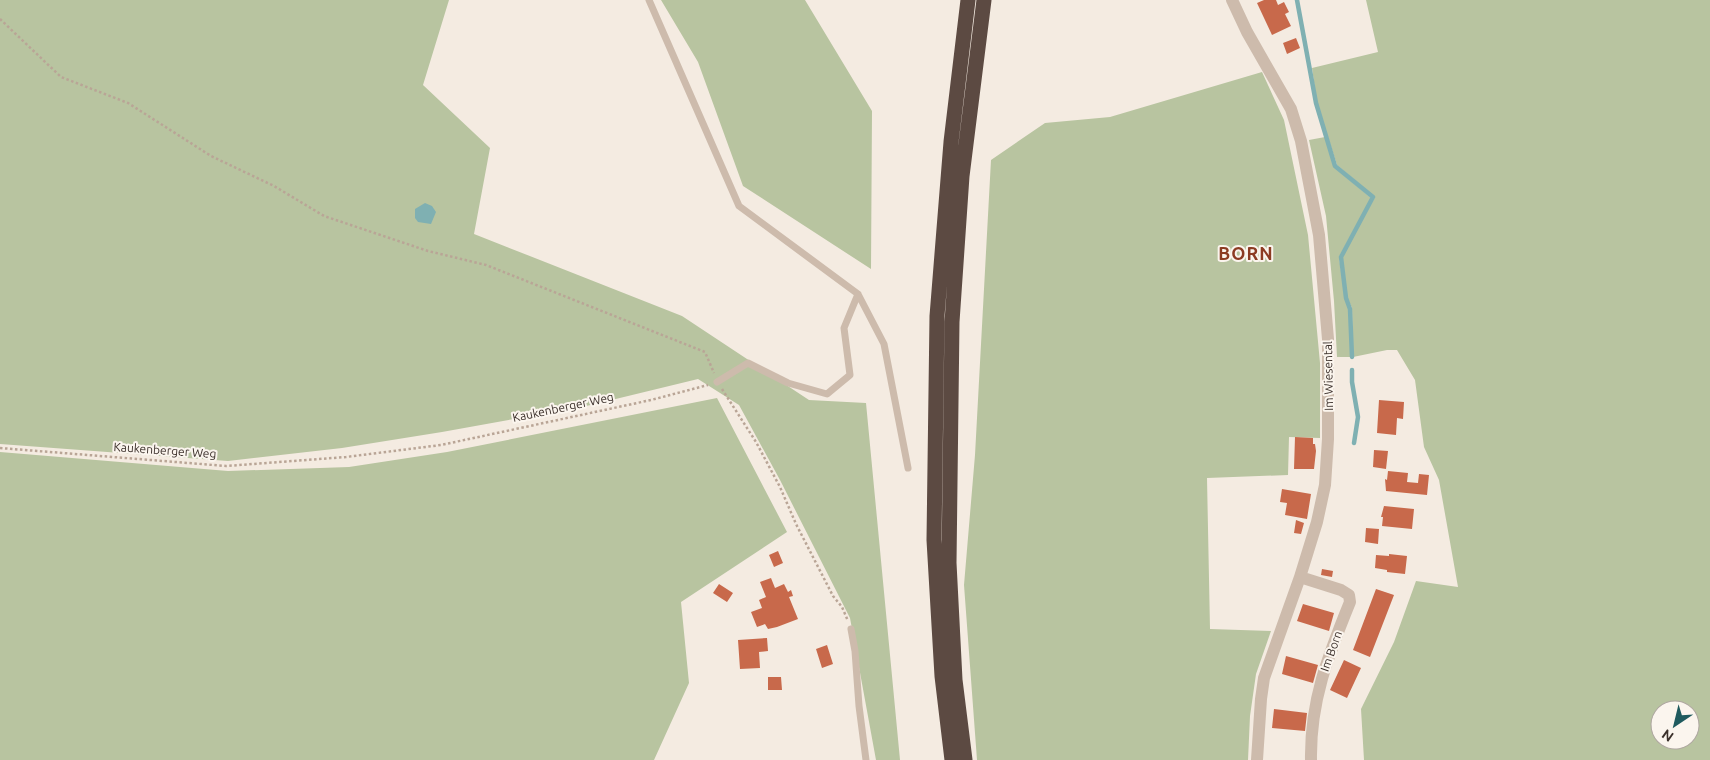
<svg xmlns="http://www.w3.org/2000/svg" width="1710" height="760" font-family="Ubuntu,sans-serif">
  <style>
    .green { fill: #b8c4a0; fill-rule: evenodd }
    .water { fill: #7fb0b2 }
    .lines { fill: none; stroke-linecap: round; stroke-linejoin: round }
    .stream { stroke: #7fb0b2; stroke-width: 4.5 }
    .building { fill: #c8694b }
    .path { stroke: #b9a596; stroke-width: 2.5; stroke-dasharray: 2.5 2.5; stroke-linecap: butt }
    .lane { stroke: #cdbbac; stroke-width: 7 }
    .street { stroke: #cdbbac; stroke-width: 12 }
    .highway { stroke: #5c4a42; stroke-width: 15 }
    .labels { text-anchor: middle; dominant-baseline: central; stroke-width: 4; stroke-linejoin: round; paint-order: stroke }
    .street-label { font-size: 12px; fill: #3b302b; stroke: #fbf5ee }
    .district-label { font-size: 18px; font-weight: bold; letter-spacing: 1px; fill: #8c3b22; stroke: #fbf5ee }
  </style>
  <rect width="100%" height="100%" fill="#f4ebe1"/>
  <path class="green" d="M0,0H449L423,85L490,148L474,234L682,316L809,400L866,403L900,760H876L850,618L780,480L739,405L698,379L591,405L442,432L342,448L228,461L0,444Z
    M661,0H805L872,111L871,269L743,186L698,62Z
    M1366,0H1710V760H1364L1361,709L1394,642L1416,581L1458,587L1439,480L1424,447L1415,380L1397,350H1387L1353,357L1352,308L1347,297L1342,257L1375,197L1337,165L1317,103L1312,68L1378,52ZM1660,710H1690V740H1660Z
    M1262,72L1284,120L1308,235L1320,363V438L1289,437L1288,475L1207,478L1210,629L1271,631L1256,674L1250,716L1248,760H977L964,585L975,455L991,160L1045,123L1110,117Z
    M1325,137L1334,167L1371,198L1339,257L1345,298L1350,309L1351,357H1337L1334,301L1326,216L1309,140Z
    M717,398L787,532L681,602L689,683L654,760H0V452L228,471L349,467L447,452Z"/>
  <path class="water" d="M425,203L432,206L436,212L431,224L418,222L415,218V209Z"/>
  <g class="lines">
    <path class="stream" d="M1297,0L1316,103L1335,166L1373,197L1341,257L1346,298L1350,309L1352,357
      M1352,370V382L1358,417L1354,443"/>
  </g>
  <path class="building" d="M1264,0H1276L1278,5L1284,2L1289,12L1285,14L1291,26L1272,35L1257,3Z
    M1296,38L1300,48L1287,54L1283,43Z
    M1379,400L1404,402L1403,419L1397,418L1396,435L1377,433Z
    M1295,437L1313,438V444H1315L1316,451L1314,469H1294Z
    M1374,450L1388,451L1386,469L1373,467Z
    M1388,471L1408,473L1407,482L1418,483L1419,474L1429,475L1427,495L1386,491L1385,479L1387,480Z
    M1282,489L1311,494L1307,519L1285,515L1287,503L1280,502Z
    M1384,506L1414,509L1412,529L1382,526L1383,517H1381Z
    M1296,520L1304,523L1301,534L1294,533Z
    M1366,528L1379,529L1378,544L1365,542Z
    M778,551L783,563L774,567L769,555Z
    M1389,554L1407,556L1405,574L1387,572V570L1375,568L1376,555L1389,556Z
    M1322,569L1333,571L1332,577L1321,575Z
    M771,578L775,588L784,584L788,592L791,590L793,596L789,597L798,619L777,627L768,629L765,624L757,627L751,612L762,608L759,600L766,597L760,582Z
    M719,584L733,593L727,602L713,593Z
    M1376,589L1394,595L1370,657L1353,650Z
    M1303,604L1334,613L1329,631L1297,621Z
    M767,638L768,651L759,652L760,668L740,669L738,640Z
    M827,645L833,664L822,668L816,649Z
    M1286,656L1318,665L1313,683L1282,674Z
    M1344,660L1361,668L1347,698L1330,690Z
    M768,677H781L782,690H768Z
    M1274,709L1307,713L1305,731L1272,728Z"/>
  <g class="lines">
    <path class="path" d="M0,19L61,77L128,103L211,156L274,186L324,216L428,251L486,265L705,352L714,373
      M722,389L756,442L780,487L796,524L833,596L842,607L848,621
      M0,448L226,466L346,457L441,445L651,400L708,385"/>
    <path class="lane" d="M649,0L739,206L858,294L884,344L908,468
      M717,382L748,363L788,383L827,394L850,375L844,328L858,294
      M851,629L855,651L859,706L866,760"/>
    <path class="street" d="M1232,0L1247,32L1291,109L1301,141L1319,235L1328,339V439L1325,485L1317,522L1300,577L1264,678L1261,699L1257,760
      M1300,577L1341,590L1349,595L1350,602C1328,656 1310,701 1311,760"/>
    <path class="highway" d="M952,760L942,676L934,540L937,316L951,142L968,0
      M965,760L955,680L949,563L952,322L962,176L984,0"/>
  </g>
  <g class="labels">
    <g class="street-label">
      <text transform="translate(1328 376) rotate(-91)">Im Wiesental</text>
      <text transform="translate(563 407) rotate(-12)">Kaukenberger Weg</text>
      <text transform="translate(165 450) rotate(4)">Kaukenberger Weg</text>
      <text transform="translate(1331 651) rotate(-70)">Im Born</text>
    </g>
    <g class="district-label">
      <text x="1246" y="253">BORN</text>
    </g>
  </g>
  <g transform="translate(1675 725) rotate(215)"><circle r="24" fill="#fbf5ee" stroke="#aea6a0"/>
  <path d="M0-4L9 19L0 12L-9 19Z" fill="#1f5a5e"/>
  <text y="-8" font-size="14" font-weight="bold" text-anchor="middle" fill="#3b302b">N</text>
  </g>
</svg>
